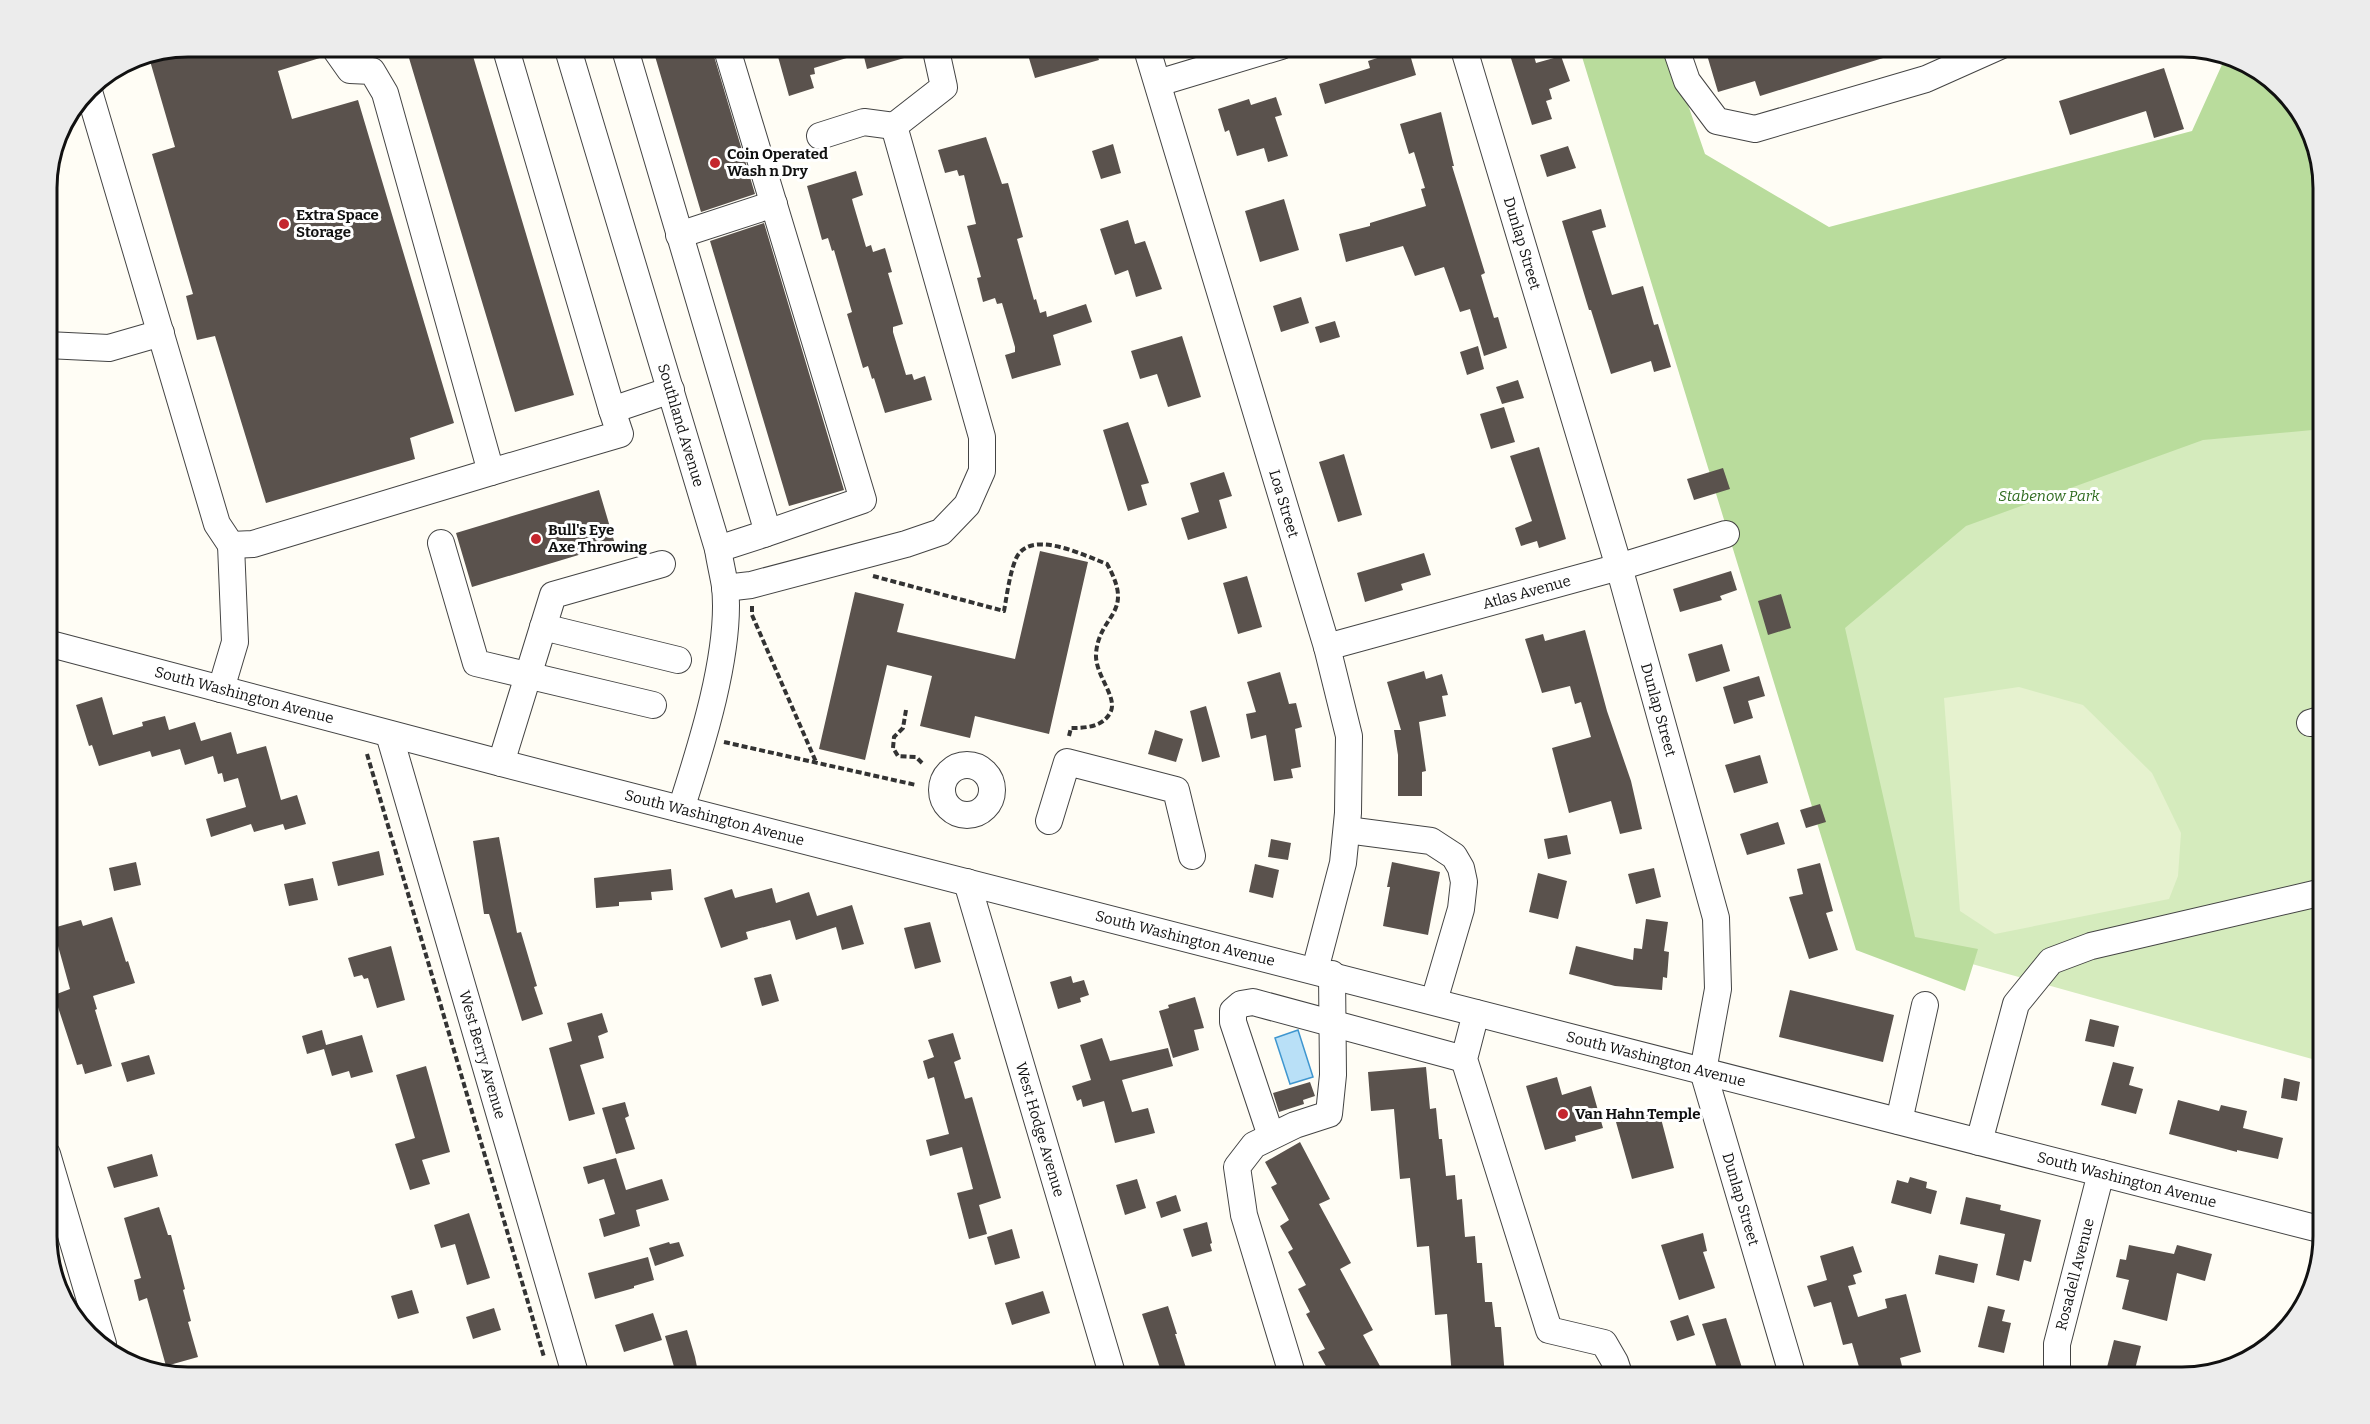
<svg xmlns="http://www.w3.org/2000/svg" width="2370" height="1424" font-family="Bitter,serif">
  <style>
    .green { fill: #d5ebbd }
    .forest { fill: #b9dc9c }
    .pitch { fill: #e6f2cf }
    .water { fill: #b9e0f7; stroke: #3f96cf; stroke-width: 1.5 }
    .building { fill: #5a524d }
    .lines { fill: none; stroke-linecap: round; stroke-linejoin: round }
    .minor-casing { stroke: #444; stroke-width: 28 }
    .path { stroke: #333; stroke-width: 4; stroke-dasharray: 6 3; stroke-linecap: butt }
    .minor { stroke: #fff; stroke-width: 26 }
    .poi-dot { fill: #c4262e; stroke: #fff; stroke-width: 2 }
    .labels { text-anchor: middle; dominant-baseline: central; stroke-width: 6; stroke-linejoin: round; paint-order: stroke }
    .poi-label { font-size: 15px; font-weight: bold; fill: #111; stroke: #fff; text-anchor: start }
    .street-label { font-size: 15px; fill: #111; stroke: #fff }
    .park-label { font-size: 15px; font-style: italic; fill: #2f6b1f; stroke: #fff }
    .rim { fill: none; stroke: #111; stroke-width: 3 }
  </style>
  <rect width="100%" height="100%" fill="#fffdf5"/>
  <path class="green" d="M2323,179V1062L1875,937L1724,316Z"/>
  <path class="forest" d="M1579,47H1668L1705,154L1829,227L2192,131L2225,58L2253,66L2304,117L2323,179V429L2203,440L1966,526L1845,628L1915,937L1978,949L1965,991L1856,950Z"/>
  <path class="pitch" d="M2019,687L2083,705L2152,773L2181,833L2178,876L2169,899L1995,934L1960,911L1944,698Z"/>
  <path class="water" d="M1298,1030L1313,1077L1290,1084L1275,1038Z"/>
  <path class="building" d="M188,46H318L323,57L278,71L292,119L358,100L454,423L410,438L415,459L266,503L215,336L197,340L186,296L193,294L152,154L175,147L148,54Z
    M449,46H470L574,395L515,412L409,58Z
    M652,46H711L755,194L701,212Z
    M775,46H920L921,53L867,69L863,53L814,68L815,74L810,75L814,88L789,96Z
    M1056,46H1094L1099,60L1035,78L1028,55Z
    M1526,46H1531L1536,63L1561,56L1570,81L1549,89L1552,99L1546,101L1552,119L1532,125L1509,52Z
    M1735,46H1908L1909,50L1760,96L1755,81L1718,92L1707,55Z
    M1408,48L1416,75L1325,104L1319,84L1370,68L1368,61Z
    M2164,68L2184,129L2154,138L2146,111L2070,135L2059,101Z
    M1276,97L1282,115L1275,117L1288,156L1268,162L1264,148L1237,156L1229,130L1225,132L1218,109L1249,99L1251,105Z
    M1441,112L1454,166H1452L1485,273L1481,275L1494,318L1498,317L1507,348L1484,356L1470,309L1460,312L1444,267L1415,276L1403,246L1346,262L1339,234L1370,226V223L1426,206L1421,189L1425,188L1414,152L1409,154L1400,124Z
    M986,137L1002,184L1008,183L1023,237L1017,239L1034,300L1036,299L1040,313L1046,311L1047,317L1086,304L1092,322L1053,335L1061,365L1012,379L1005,355L1015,352V347L1002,303L997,304L995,298L983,302L977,278L981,277L967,226L976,224L964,175L959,176L957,170L945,173L938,150Z
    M1113,144L1121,173L1101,179L1092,151Z
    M1568,146L1576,168L1547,177L1540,155Z
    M856,171L863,195L852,199L853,203L866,247L871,245L873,252L885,248L892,272L888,273L903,324L893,327V332L906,375L912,374L914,380L925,376L932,400L885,413L874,378L872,379L868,366L863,368L847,314L852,312L834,250L832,251L828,238L822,240L807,186Z
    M1284,199L1299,250L1260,262L1245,211Z
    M1601,209L1606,227L1592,231L1612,295L1643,286L1654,325L1658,324L1671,367L1654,372L1651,361L1611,374L1591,310H1589L1562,221Z
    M1128,220L1135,244L1145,241L1162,289L1136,297L1128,270L1115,275L1100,229Z
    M764,223L844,490L789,506L710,241Z
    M1301,297L1309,323L1281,332L1273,306Z
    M1335,321L1340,337L1320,343L1315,327Z
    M1182,336L1201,397L1168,407L1157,374L1140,379L1131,351Z
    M1478,346L1484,369L1467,375L1460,352Z
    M1518,380L1524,398L1502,404L1496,387Z
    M1504,407L1515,442L1491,449L1480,414Z
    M1128,422L1149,483L1141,485L1147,505L1128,511L1103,430Z
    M1539,447L1566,539L1539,548L1537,541L1521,546L1515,528L1532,521L1510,456Z
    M1344,454L1362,515L1338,522L1319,462Z
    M1723,468L1730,489L1694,500L1687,479Z
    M1224,472L1232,496L1219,500L1227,528L1188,540L1181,518L1199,512L1190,483Z
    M599,490L615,544L472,587L456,533Z
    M1040,551L1088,562L1049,734L975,716L970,738L920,726L932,676L887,665L865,760L819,749L855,592L904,604L897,632L1015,659Z
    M1424,553L1431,575L1401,584L1403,590L1365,602L1357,573Z
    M1731,571L1737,590L1720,596L1722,600L1680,612L1673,589Z
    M1247,576L1262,627L1238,634L1223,583Z
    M1781,594L1791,628L1768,635L1758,601Z
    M1585,630L1607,711L1631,781L1642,829L1620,834L1611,801L1569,813L1552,748L1591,737L1581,702L1575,704L1570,686L1542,693L1525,639L1543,634L1545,641Z
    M1722,644L1730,671L1696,682L1688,654Z
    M1424,671L1426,679L1442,674L1448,695L1442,696L1446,716L1419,722L1426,771L1422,772V796H1398V755L1394,730H1401L1387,682Z
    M1280,672L1289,704L1296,703L1302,727L1295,729L1301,767L1291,769L1293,778L1274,781L1266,735L1251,739L1246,714L1256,712L1247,682Z
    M1759,676L1765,696L1748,701L1753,718L1734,724L1723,687Z
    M102,697L113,735L143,726L142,722L165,716L169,730L195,722L201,741L231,732L237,754L266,746L281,800L297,795L306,824L285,830L283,824L254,832L251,824L211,837L206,819L246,807L238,778L224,782L222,773L218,774L213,756L185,765L180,749L152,757L150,751L99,766L92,745L89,746L76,705Z
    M1206,706L1220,757L1202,762L1190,711Z
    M1155,730L1183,739L1176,762L1148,754Z
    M1760,755L1768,783L1734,793L1725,765Z
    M1820,804L1826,822L1806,828L1800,810Z
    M1778,822L1785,844L1747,855L1740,834Z
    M1567,835L1571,854L1548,859L1544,839Z
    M499,837L517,933L521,932L537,986L534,987L543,1014L522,1021L489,914H484L473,841Z
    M1271,839L1291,843L1288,860L1268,857Z
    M379,851L384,875L338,886L332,862Z
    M136,862L141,885L114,891L109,868Z
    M1392,862L1440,872L1428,935L1383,926L1390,887H1387Z
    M1820,863L1833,911L1826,913L1838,950L1809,959L1789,897L1803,894L1797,869Z
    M1255,864L1279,870L1273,898L1249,892Z
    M1654,868L1661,897L1636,904L1628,874Z
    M671,869L673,890L651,892L652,900L619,902V906L596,908L594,878Z
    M1538,873L1567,881L1558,919L1529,912Z
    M313,878L318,900L289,906L284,884Z
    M772,888L776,903L809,892L817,916L852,905L864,944L842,950L836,927L796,940L790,920L746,932L748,939L721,948L704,898L732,889L735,898Z
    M112,917L126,962L128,961L135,983L93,996L97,1009L95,1010L112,1066L85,1074L82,1064L77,1065L54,995L70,989L53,928L81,920L83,926Z
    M1646,919L1668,922L1664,951L1669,952L1667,978L1663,977L1662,990L1615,986L1569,974L1576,946L1633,960L1634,948L1642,949Z
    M930,922L941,962L915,969L904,928Z
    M391,946L405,1000L377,1008L368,978L364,979L362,975L354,977L348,958Z
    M771,974L779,1001L762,1006L754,978Z
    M1071,976L1073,983L1084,980L1089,995L1080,998L1081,1002L1058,1009L1050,982Z
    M1790,990L1894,1015L1883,1062L1779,1037Z
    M1195,997L1204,1028L1194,1030L1199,1050L1173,1058L1159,1011L1169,1008L1168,1005Z
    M602,1013L608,1032L598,1036L604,1058L580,1065L595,1114L569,1121L549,1048L572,1041L567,1023Z
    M2090,1019L2119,1026L2114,1047L2085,1041Z
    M322,1030L326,1045L362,1035L373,1072L351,1078L349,1071L332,1076L324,1049L307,1054L302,1036Z
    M953,1033L961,1059L954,1062L965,1099L972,1097L1001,1198L979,1205L987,1234L969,1239L957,1193L973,1189L962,1147L930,1156L926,1140L949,1134L934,1077L928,1079L923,1061L934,1057L928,1040Z
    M1102,1038L1110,1061L1168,1048L1173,1066L1122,1080L1132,1112L1148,1108L1155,1133L1115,1143L1104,1101L1083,1107L1081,1099L1077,1101L1072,1086L1091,1080L1080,1045Z
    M149,1055L155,1074L127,1082L121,1063Z
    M2113,1062L2134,1067L2129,1085L2143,1089L2136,1114L2101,1105Z
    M426,1066L450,1152L422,1160L430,1184L410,1190L395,1144L415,1138L396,1075Z
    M1426,1067L1430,1109L1436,1108L1439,1139H1442L1446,1176L1455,1175L1457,1200L1462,1199L1465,1237L1475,1236L1477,1263H1482L1485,1302H1492L1495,1327H1501L1505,1377H1473V1376L1452,1377L1447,1314L1435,1315L1429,1246L1417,1247L1410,1178L1400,1179L1394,1109L1371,1111L1368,1072Z
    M1557,1077L1562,1095L1591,1086L1603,1128L1575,1136L1576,1141L1545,1150L1526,1086Z
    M2284,1078L2300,1082L2297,1101L2281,1098Z
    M1310,1082L1315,1096L1303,1100L1304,1104L1279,1112L1273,1093Z
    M2178,1100L2219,1111L2221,1105L2247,1111L2243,1128L2283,1138L2278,1159L2237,1150V1152L2169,1134Z
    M625,1102L629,1116L625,1118L635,1149L616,1154L602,1108Z
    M1659,1111L1674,1168L1632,1179L1616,1122Z
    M1300,1142L1330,1199L1319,1204L1351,1263L1340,1269L1373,1330L1363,1335L1386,1377H1332L1318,1352L1325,1349L1306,1314L1310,1312L1298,1289L1306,1285L1288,1252L1293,1249L1280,1226L1289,1220L1271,1187L1277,1184L1265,1162Z
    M152,1154L158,1176L114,1188L107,1167Z
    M616,1158L626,1190L662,1179L669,1200L636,1210L640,1226L604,1237L599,1219L615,1214L604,1179L588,1184L583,1167Z
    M1910,1177L1927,1182L1926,1188L1937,1191L1931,1214L1891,1203L1897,1180L1908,1183Z
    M1137,1179L1146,1208L1125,1215L1116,1185Z
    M1176,1195L1181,1211L1161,1218L1156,1202Z
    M1966,1197L2001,1205L2000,1210L2041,1220L2031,1262L2024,1260L2019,1281L1996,1275L2005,1234L1960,1224Z
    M159,1207L168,1235H171L185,1289L183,1290L191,1321L188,1322L198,1357L166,1366L147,1298L139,1301L134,1280L141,1278L124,1218Z
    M469,1213L490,1278L467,1285L455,1244L441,1248L434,1225Z
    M1207,1222L1212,1243L1210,1244L1212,1251L1192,1257L1183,1229Z
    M1012,1229L1020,1258L995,1265L987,1237Z
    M1703,1233L1707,1251L1703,1252L1715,1288L1679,1300L1661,1245Z
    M669,1242L670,1244L679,1242L684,1256L655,1266L649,1248Z
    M2129,1245L2174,1254L2177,1245L2212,1254L2205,1281L2177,1273L2167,1321L2122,1309L2129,1280L2116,1277L2120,1259L2126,1260Z
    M1853,1246L1862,1272L1853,1275L1856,1284L1848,1286L1858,1317L1887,1308L1885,1299L1906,1294L1921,1352L1900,1358L1904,1374L1892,1377H1862L1852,1343L1843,1345L1831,1302L1814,1307L1807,1286L1827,1280L1820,1256Z
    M1939,1255L1978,1264L1974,1283L1935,1274Z
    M648,1257L654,1280L634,1286V1288L595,1299L588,1273Z
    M412,1290L419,1313L398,1319L391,1296Z
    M1043,1291L1050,1313L1012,1325L1005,1303Z
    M1168,1306L1177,1334H1175L1189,1377H1163L1142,1314Z
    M1988,1306L2005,1310L2002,1321L2011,1323L2004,1353L1978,1347Z
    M494,1308L501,1330L473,1339L466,1317Z
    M653,1313L662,1340L624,1352L615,1325Z
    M1688,1315L1695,1335L1677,1341L1670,1321Z
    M1726,1318L1744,1374L1731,1377H1720L1702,1324Z
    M687,1330L695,1357L699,1377H677L665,1336Z
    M2114,1340L2141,1346L2133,1377L2105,1375Z"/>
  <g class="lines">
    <g class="minor-casing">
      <g id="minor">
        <path d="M505,46L612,410L671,390"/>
        <path id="s1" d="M567,46L718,549C720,562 723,574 725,586C732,651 701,747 681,809"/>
        <path d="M624,46L766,526L764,534L718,549"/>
        <path d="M726,46L863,500L764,534"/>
        <path id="s2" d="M1146,46L1327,647L1349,736L1348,813L1343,863L1315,970"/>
        <path id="s3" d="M1463,46L1619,567L1716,918L1718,989L1703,1071L1793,1377"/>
        <path d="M1675,46L1687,81L1717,121L1755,129L1926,79L2000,46"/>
        <path d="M1158,83L1281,46"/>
        <path d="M88,88L217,524L231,545L253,544L491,472L385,93L372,71L350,70L333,46"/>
        <path d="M820,136L864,122L894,126L944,87L935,46"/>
        <path d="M679,235L774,204"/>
        <path d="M47,345L109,348L161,333"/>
        <path d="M491,472L620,434L612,410"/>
        <path d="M441,543L476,663L653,705"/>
        <path d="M725,588L751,585L906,544L941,532L967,505L982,471V437L894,126"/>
        <path d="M543,627L678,660"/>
        <path id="s4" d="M47,643L501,763L2323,1230"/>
        <path id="s5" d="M1327,647L1619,567L1726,534"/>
        <path d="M221,689L235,642L231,545"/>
        <path d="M2310,723L2323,719"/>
        <path id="s6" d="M389,734L576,1377"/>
        <path d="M501,763L553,595L662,564"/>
        <circle cx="967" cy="790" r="25"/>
        <path d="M1049,821L1067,762L1176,790L1192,856"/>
        <path d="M1347,830L1431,841L1454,856L1461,868L1464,882L1461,909L1434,1001"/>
        <path id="s7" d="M967,882L1113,1377"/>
        <path d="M1476,1013L1464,1059L1549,1330L1604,1343L1615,1362L1620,1377"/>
        <path d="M1899,1121L1925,1005"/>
        <path d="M1271,1136L1233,1022V1011L1241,1004L1253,1002L1464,1059"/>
        <path d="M1979,1142L2016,1004L2051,961L2091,946L2323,892"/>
        <path d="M47,1154L103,1344"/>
        <path d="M1293,1377L1244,1215L1237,1167L1254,1145L1295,1125L1329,1114L1333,1075L1332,974"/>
        <path id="s8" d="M2057,1377V1344L2101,1173"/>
      </g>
    </g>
    <path class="path" d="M873,576L1004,611C1007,595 1009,577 1015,561C1027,526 1085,556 1107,564C1136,615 1099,613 1096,654C1095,675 1117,696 1111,711C1104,727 1086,728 1071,728L1069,736
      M752,606V615L816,762
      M906,710L903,728L894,737L893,748L898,756L916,757L924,765
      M724,742L916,785
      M367,754L544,1357"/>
    <use href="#minor" class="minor"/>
  </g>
  <g class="poi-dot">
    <circle cx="715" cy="163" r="6"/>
    <circle cx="284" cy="224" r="6"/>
    <circle cx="536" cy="539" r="6"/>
    <circle cx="1563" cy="1114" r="6"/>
  </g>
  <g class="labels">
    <g class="poi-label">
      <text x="727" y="154">Coin Operated<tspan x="727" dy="17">Wash n Dry</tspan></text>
      <text x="296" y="215">Extra Space<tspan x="296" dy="17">Storage</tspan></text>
      <text x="548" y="530">Bull's Eye<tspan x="548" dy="17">Axe Throwing</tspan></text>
      <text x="1575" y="1114">Van Hahn Temple</text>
    </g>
    <g class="street-label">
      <text stroke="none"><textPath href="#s3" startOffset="206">Dunlap Street</textPath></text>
      <text stroke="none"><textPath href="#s1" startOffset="396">Southland Avenue</textPath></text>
      <text stroke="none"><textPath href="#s2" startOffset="478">Loa Street</textPath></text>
      <text stroke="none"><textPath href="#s5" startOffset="207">Atlas Avenue</textPath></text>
      <text stroke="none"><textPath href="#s4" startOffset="204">South Washington Avenue</textPath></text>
      <text stroke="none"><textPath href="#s3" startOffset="692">Dunlap Street</textPath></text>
      <text stroke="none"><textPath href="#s4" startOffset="690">South Washington Avenue</textPath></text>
      <text stroke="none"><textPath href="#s4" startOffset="1176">South Washington Avenue</textPath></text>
      <text stroke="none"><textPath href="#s6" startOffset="334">West Berry Avenue</textPath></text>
      <text stroke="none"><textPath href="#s4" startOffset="1662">South Washington Avenue</textPath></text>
      <text stroke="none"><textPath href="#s7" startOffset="258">West Hodge Avenue</textPath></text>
      <text stroke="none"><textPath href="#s4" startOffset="2148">South Washington Avenue</textPath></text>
      <text stroke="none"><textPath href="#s3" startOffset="1196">Dunlap Street</textPath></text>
      <text stroke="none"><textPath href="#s8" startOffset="105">Rosadell Avenue</textPath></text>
    </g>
    <g class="park-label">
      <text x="2049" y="496">Stabenow Park</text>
    </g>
  </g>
  <path d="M0 0H2370V1424H0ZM188 57H2182A131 131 0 0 1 2313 188V1236A131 131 0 0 1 2182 1367H188A131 131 0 0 1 57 1236V188A131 131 0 0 1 188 57Z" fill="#ececec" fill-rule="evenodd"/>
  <path class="rim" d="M188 57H2182A131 131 0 0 1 2313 188V1236A131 131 0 0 1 2182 1367H188A131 131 0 0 1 57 1236V188A131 131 0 0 1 188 57Z"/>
</svg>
